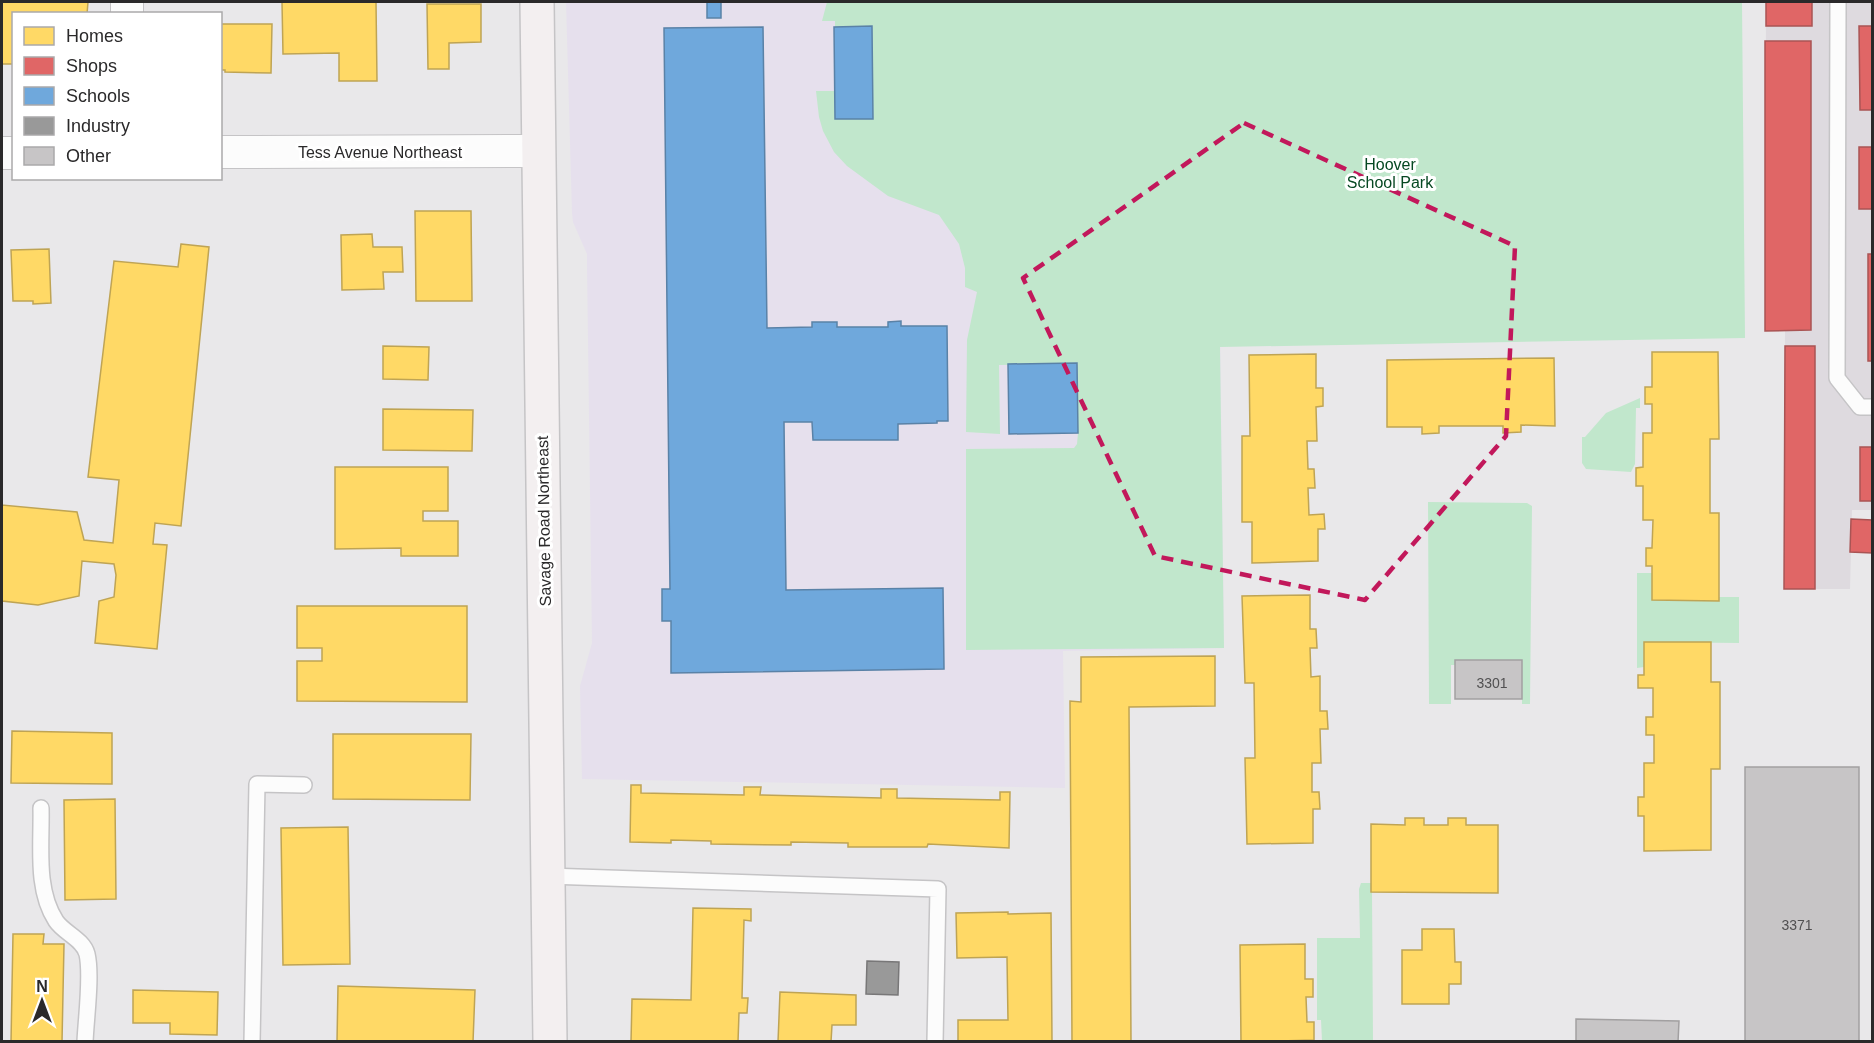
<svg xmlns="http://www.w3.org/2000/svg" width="1874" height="1043" font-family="Helvetica,sans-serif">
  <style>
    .built { fill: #dedadf }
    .education { fill: #e6e0ed }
    .green { fill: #c1e7cc }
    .homes { fill: #ffd966; stroke: #bfa454; stroke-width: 1.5 }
    .shops { fill: #e06666; stroke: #a95454; stroke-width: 1.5 }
    .schools { fill: #6fa8dc; stroke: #5a82a7; stroke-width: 1.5 }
    .industry { fill: #999; stroke: #787778; stroke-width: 1.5 }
    .building { fill: #c7c5c6; stroke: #a2a0a1; stroke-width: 1.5 }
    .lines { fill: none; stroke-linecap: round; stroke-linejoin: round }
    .lane-casing { stroke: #c5c4c6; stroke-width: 18 }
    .street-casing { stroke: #c5c4c6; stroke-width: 34 }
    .secondary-casing { stroke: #c5c4c6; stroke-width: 36 }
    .lane { stroke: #fcfcfc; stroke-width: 15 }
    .street { stroke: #fcfcfc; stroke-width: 32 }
    .secondary { stroke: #f3eff0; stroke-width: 33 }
    .marked { fill: none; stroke: #c2185b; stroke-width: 4.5; stroke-dasharray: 12 8; stroke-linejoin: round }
    .labels { text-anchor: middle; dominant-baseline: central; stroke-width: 6; stroke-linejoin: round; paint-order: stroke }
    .number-label { font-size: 14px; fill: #515051 }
    .street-label { font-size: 16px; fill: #2a292a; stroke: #fff }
    .park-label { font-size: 16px; fill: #064822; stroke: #fff }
  </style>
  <rect width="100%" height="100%" fill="#e9e8ea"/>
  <path class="built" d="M1766,2H1872V510H1852L1850,589H1784L1785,331H1765Z"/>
  <path class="education" d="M566,2H1216L1224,648L1063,651L1065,788L582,779L580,686L592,643L587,265V254L573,222L572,213Z"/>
  <path class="green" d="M827,2H1742L1745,338L1220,347L1224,648L966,650V449L1074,448L1077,444L1078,433L1077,364L999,365L1000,434L966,432L967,340L977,292L965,287V268L959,244L939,215L888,196L847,166L834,152L823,131L819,117L816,91H835V119H873L872,26L835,27V21H822Z
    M1640,398V408H1636L1635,464L1631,472L1586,469L1582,463V437H1585L1606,413Z
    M1428,502L1527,503L1532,506L1530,704H1522V660H1456L1455,665H1451V704H1429Z
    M1637,573H1652L1719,597H1739V643L1644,642V667L1637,668Z
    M1361,883H1371V891L1372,892L1373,1041H1322L1321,1020H1317V938H1360L1359,889Z"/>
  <path class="homes" d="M2,2H88L87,14H14V64H2Z
    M282,2H376L377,81H339V53L283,54Z
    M427,4H481V42L449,43V69H428Z
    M220,24H272L271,73L225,72V70H220Z
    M415,211H471L472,301H416Z
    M372,234L373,247H402L403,272H383L384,289L342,290L341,235Z
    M181,244L209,247L181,526L155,523L153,544L167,545L157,649L95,643L99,601L114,597L116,575L114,564L82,561L79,596L38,605L2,601V505L77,512L84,540L113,543L119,480L88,477L114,261L178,267Z
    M49,249L51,303L33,304V301H13L11,250Z
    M383,346L429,347L428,380L383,379Z
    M1652,352H1718L1719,439H1710V513H1719V601L1652,600V566H1646V548H1652L1653,520H1643V486H1636V468L1643,467V433H1652V404H1645V387H1652Z
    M1316,354V388H1323V406L1316,407L1317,441H1307L1308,469H1314L1315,488H1308L1309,515L1324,514L1325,529H1318V561L1252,563V522H1242V436H1250L1249,355Z
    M1554,358L1555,426L1521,425V432L1503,433V426H1439V433L1422,434V427H1387V360Z
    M383,409L473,410L472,451L383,450Z
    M335,467H448V511H423V521H458V556H401V548L335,549Z
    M1310,595V629H1316L1317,648H1310L1311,677L1320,676V711H1327L1328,729H1320L1321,763H1312V792H1319L1320,809H1313V843L1247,844L1245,758H1255L1254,683H1245L1242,596Z
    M297,606H467V702L297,701V661H322V648H297Z
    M1644,642H1711V682H1720V769H1711V850L1644,851V816H1638V797H1644V763H1654V735H1646V717H1653V688H1638V675H1644Z
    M1215,656V706L1129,707L1131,1042H1072L1070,701L1081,702V657Z
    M12,731L112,733V784L11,783Z
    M333,734H471L470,800L333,799Z
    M631,785H641V793L744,795V787H761L760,795L881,798V789H897V798L1000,800V792H1010L1009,848L928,844L927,847H848V843L791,842V845L711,844V841L671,840V843L630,842Z
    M115,799L116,899L65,900L64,800Z
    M1405,818H1424V825H1448V818H1466V825H1498V893L1371,892V824L1405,825Z
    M348,827L350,964L283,965L281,828Z
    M693,908L751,909V921L744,920L742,998H748L747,1013H739L738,1042H631L632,999L691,1000Z
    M1008,912V914L1051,913L1052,1042H958V1020H1008L1007,957L957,958L956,913Z
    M1422,929H1454L1455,962H1461V984H1449V1004H1402V950H1422Z
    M13,934H44L43,944H64L62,1042H11Z
    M1305,944V979H1313V997H1306L1307,1022H1314V1040L1241,1042L1240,945Z
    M338,986L475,990L473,1042H337Z
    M133,990L218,992L217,1035L170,1034V1023H133Z
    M780,992L856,995V1025H832L831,1042H778Z"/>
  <path class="shops" d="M1766,2H1812V26H1766Z
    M1859,26H1872V110H1860Z
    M1765,41H1811V330L1765,331Z
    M1859,147H1872V209H1859Z
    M1868,254H1872V361H1868Z
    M1785,346H1815V589H1784Z
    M1860,447H1872V501H1860Z
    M1851,519L1872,520V553L1850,552Z"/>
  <path class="schools" d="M707,2H721V18H707Z
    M872,26L873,119H835L834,27Z
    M763,27L767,328L812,327V322H837V327H888V322L901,321V326H947L948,421H937V423L898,424V440H813L812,422H784L786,590L943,588L944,669L671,673V621H662V589H670L664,28Z
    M1077,363L1078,433L1009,434L1008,364Z"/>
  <path class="industry" d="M867,961L899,962L898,995L866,994Z"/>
  <path class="building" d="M1455,660H1522V699H1455Z
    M1745,767H1859V1042H1745Z
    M1576,1019L1679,1021L1678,1042H1576Z"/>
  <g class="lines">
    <g class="lane-casing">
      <path id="lane" d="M1838,2L1837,378L1860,407H1872
        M41,808C42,844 35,889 56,921C64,933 83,939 87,954C92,975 86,1018 85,1042
        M548,876L938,889L935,1042
        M252,1042L257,784L304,785"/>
    </g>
    <g class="street-casing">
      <path id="street" d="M127,2V14
        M220,152L539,151
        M2,153H14"/>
    </g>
    <g class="secondary-casing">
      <path id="secondary" d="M537,2L550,1042"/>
    </g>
    <use href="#lane" class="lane"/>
    <use href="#street" class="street"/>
    <use href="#secondary" class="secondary"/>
  </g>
  <path class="marked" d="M1244,123L1515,246L1506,436L1365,600L1155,556L1023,278Z"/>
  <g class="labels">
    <g class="number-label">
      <text x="1492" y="683">3301</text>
      <text x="1797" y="925">3371</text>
    </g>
    <g class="street-label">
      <text x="380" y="152">Tess Avenue Northeast</text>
      <text transform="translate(544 521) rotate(-91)">Savage Road Northeast</text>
    </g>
    <g class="park-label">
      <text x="1390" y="164">Hoover<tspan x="1390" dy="18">School Park</tspan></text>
    </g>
  </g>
  <rect width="1874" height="1043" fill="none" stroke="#2a292a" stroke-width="6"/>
  <rect x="12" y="12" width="210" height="168" fill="#ffffff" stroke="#aaa9aa" stroke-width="1.5"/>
  <rect x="24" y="27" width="30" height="18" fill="#ffd966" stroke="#aaa9aa" stroke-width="1.5"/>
  <text x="66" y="42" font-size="18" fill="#2a292a">Homes</text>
  <rect x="24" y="57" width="30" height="18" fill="#e06666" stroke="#aaa9aa" stroke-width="1.5"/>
  <text x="66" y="72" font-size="18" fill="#2a292a">Shops</text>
  <rect x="24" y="87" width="30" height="18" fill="#6fa8dc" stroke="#aaa9aa" stroke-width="1.5"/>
  <text x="66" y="102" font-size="18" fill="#2a292a">Schools</text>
  <rect x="24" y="117" width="30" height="18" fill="#999999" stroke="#aaa9aa" stroke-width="1.5"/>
  <text x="66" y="132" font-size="18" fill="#2a292a">Industry</text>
  <rect x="24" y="147" width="30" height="18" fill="#c7c5c6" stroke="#aaa9aa" stroke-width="1.5"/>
  <text x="66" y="162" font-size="18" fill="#2a292a">Other</text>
  <g transform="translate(42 1001)" stroke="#ffffff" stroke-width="4.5" paint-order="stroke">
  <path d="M0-4.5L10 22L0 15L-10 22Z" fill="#2a292a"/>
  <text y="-9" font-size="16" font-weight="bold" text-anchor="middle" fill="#2a292a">N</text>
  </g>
</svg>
